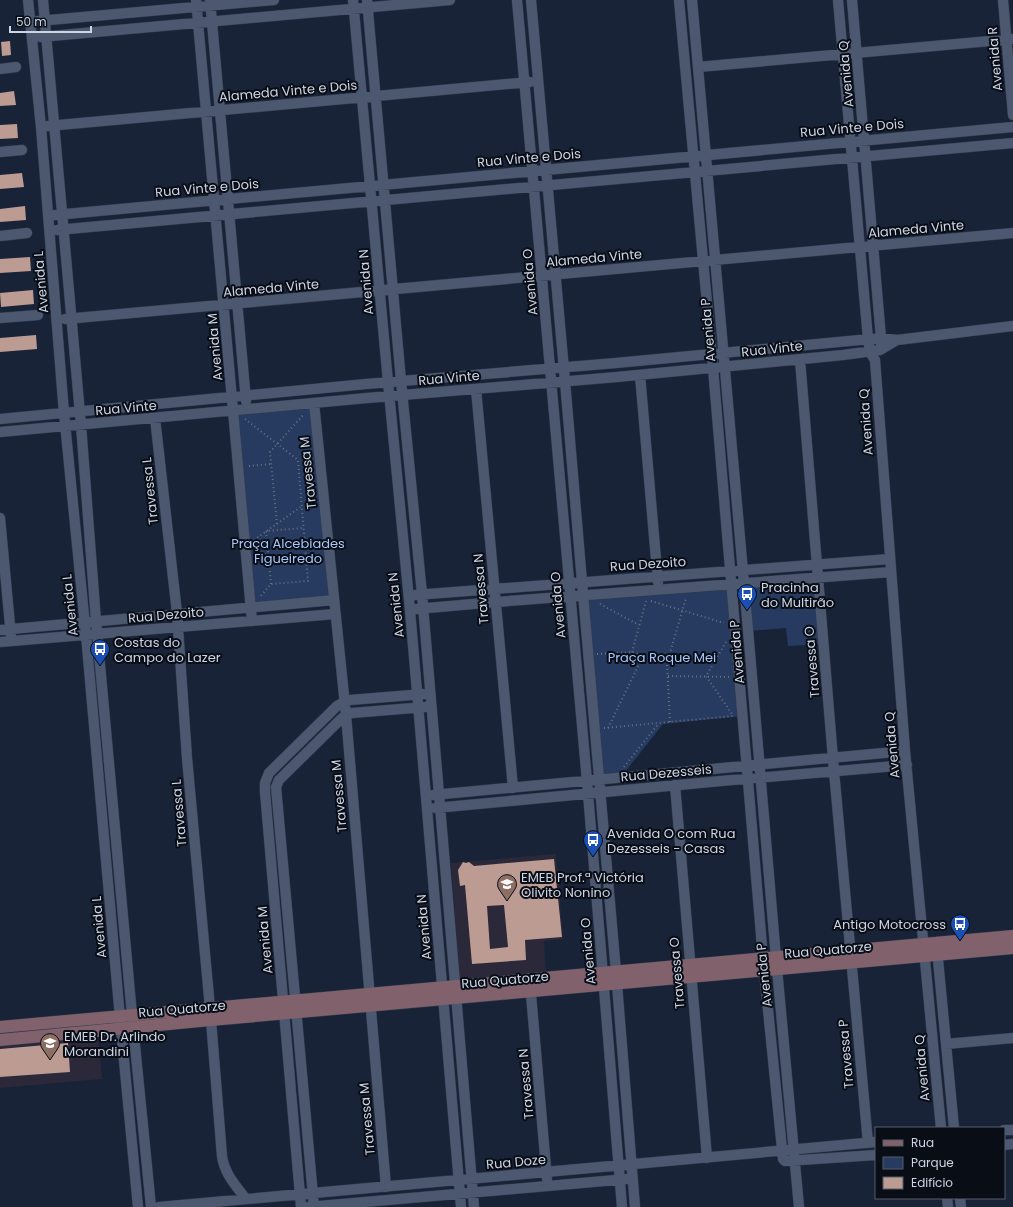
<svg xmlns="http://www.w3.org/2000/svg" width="1013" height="1207" font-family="Poppins,sans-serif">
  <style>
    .education { fill: #2b2839 }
    .green { fill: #273a60 }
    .building { fill: #bc9b92; fill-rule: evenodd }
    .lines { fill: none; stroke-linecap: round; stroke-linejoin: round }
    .street-casing { stroke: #343c4e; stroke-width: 11 }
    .secondary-casing { stroke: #343c4e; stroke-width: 13 }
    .path { stroke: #687183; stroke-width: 2; stroke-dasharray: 1 3; stroke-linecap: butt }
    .street { stroke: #4c5870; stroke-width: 10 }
    .secondary { stroke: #81626c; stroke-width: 12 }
    .labels { text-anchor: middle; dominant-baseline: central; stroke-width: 4; stroke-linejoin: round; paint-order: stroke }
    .street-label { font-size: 13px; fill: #cdd4e2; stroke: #080d16 }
    .park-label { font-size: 13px; fill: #a9c6fb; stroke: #080d16 }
    .poi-label { font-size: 13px; fill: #cdd4e2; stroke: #080d16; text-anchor: start }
  </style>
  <rect width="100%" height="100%" fill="#182338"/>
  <path class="education" d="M556,854L563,939L544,941L546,975L460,981L451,863Z
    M98,1033L102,1079L0,1088V1042Z"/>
  <path class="green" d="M315,403L334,600L252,606L234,411Z
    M818,578L824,644L788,646L786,628L748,631L744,583Z
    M730,584L742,716L663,724L621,777L599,780L583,596Z"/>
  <path class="building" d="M10,41L11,55L2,56L1,42Z
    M14,91L16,105L0,106V93Z
    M17,124L18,138L0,139V125Z
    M22,173L24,187L0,189V175Z
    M25,206L26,220L0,222V209Z
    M30,257L31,271L0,273V259Z
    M33,290L34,304L1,307L0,293Z
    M36,335L37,349L0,352V338Z
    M554,859L562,937L525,940L526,960L472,964L465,885L460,886L458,870L463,862L466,863L469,862L474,866ZM504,905L508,947L490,949L487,906Z
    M68,1043L70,1072L0,1077V1049Z"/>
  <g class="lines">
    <g class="street-casing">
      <path id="street" d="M28,0L41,127L64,413L86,635L121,1029L138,1207
        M43,0L81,425L96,621L132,1015L151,1207
        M196,0L252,621
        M210,0L246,401
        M353,0L388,382L410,610L461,1207
        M367,0L401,381L422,594L474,1207
        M517,0L587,781L622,1207
        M531,0L565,381L582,582L616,972L635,1207
        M679,0L713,368L764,970L783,1159L785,1161L876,1155
        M692,0L744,583L776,958L799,1207
        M838,0L868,339L870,352L875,360L905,751L941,1128
        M852,0L881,338V345
        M1003,0L1013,115
        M38,21L274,0
        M40,37L450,0
        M698,67L1013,39
        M0,69L16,67
        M48,126L530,82
        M0,152L22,150
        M55,215L1013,127
        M57,230L1013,143
        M0,236L27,233
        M0,318L38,315
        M65,319L1013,233
        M800,360L834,771L868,1143
        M640,375L658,582
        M476,389L513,788
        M314,403L346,715L386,1187
        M155,418L177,613L187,758L210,1008L222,1156C224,1173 236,1186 246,1199
        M0,419L366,384L616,363L881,338L897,340L1013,326
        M0,432L367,398L617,377L843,355L880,350L897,340
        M0,518L11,636
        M415,595L890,559
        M416,609L496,602L891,572
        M0,630L334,600
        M0,642L335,614
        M675,785L707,1158
        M433,795L905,751
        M435,808L721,781L907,765
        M937,949L954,1128
        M530,983L547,1179
        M946,1044L1013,1038
        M1004,1130H1013
        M1004,1145L1013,1144
        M947,1198L948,1207
        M960,1198L961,1207
        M159,1207L876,1142
        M301,1207L265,792V783L269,773L337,706L344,702L350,700L424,694
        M308,1207L627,1179
        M314,1207L276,787L279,780L340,720L346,715L352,713L425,707"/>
    </g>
    <g class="secondary-casing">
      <path id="secondary" d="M0,1027L1013,936
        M0,1040L210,1020L1013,948"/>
    </g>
    <path class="path" d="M245,419L298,460L308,581L271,584L260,597
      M249,466L271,464
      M277,524L270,452L304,414
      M254,540L302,506
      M271,584L266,531L304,528
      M651,601L724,623
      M600,604L639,625
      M726,642L706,676L732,714
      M632,652L646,601
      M597,654L632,652L667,663
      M668,676L730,677
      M670,722L667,663L686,598
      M604,728L733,716
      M608,728L643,656
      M624,767L659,723"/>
    <use href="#street" class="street"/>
    <use href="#secondary" class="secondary"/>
  </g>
  <defs>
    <g id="bus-pin" transform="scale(1)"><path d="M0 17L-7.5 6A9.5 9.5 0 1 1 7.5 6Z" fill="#1a4fb4" stroke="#080d16"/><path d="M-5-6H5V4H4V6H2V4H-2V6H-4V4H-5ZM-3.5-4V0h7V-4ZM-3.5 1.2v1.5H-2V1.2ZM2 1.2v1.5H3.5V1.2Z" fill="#fff"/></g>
    <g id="school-pin" transform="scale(1)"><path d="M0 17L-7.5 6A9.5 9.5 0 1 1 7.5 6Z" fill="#8d6e63" stroke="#080d16"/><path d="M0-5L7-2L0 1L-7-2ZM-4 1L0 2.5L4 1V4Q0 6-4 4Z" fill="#fff"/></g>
  </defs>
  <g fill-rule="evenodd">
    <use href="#bus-pin" x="747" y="594"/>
    <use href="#bus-pin" x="100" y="649"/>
    <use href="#bus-pin" x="593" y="840"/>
    <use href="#school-pin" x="507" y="884"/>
    <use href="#bus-pin" x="960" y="924"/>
    <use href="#school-pin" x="50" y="1043"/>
  </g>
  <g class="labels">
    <g class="street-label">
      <text transform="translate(995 59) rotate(-95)">Avenida R</text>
      <text transform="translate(846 74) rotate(-95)">Avenida Q</text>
      <text transform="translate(288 91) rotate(-5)">Alameda Vinte e Dois</text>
      <text transform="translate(852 128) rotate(-5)">Rua Vinte e Dois</text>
      <text transform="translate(529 158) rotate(-5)">Rua Vinte e Dois</text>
      <text transform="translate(207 188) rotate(-5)">Rua Vinte e Dois</text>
      <text transform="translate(916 229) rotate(-5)">Alameda Vinte</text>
      <text transform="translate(594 258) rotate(-5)">Alameda Vinte</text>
      <text transform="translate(41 282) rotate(-95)">Avenida L</text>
      <text transform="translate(366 282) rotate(-95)">Avenida N</text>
      <text transform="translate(530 282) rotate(-95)">Avenida O</text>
      <text transform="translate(271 288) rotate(-5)">Alameda Vinte</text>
      <text transform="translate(708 330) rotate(-95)">Avenida P</text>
      <text transform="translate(215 347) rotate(-95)">Avenida M</text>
      <text transform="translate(772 349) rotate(-6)">Rua Vinte</text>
      <text transform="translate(449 378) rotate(-5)">Rua Vinte</text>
      <text transform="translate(126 408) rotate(-5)">Rua Vinte</text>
      <text transform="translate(866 422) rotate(-94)">Avenida Q</text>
      <text transform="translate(308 473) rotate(-96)">Travessa M</text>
      <text transform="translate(150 491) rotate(-96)">Travessa L</text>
      <text transform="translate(648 564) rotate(-4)">Rua Dezoito</text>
      <text transform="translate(481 589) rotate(-95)">Travessa N</text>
      <text transform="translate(70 605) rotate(-96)">Avenida L</text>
      <text transform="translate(396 605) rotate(-96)">Avenida N</text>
      <text transform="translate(558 605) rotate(-95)">Avenida O</text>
      <text transform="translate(166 615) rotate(-5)">Rua Dezoito</text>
      <text transform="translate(737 652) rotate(-95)">Avenida P</text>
      <text transform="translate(812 662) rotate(-95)">Travessa O</text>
      <text transform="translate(892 745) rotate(-95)">Avenida Q</text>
      <text transform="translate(666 773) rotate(-5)">Rua Dezesseis</text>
      <text transform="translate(339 796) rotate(-95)">Travessa M</text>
      <text transform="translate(179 813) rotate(-95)">Travessa L</text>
      <text transform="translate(99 927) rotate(-95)">Avenida L</text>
      <text transform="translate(424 927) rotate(-95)">Avenida N</text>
      <text transform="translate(265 940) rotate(-95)">Avenida M</text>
      <text transform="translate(828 950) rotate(-5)">Rua Quatorze</text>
      <text transform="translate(588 951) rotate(-95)">Avenida O</text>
      <text transform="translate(677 973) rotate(-95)">Travessa O</text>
      <text transform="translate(764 975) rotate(-96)">Avenida P</text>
      <text transform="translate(505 980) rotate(-5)">Rua Quatorze</text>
      <text transform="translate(182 1009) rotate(-5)">Rua Quatorze</text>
      <text transform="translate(846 1054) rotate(-95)">Travessa P</text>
      <text transform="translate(922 1068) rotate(-95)">Avenida Q</text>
      <text transform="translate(526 1084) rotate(-95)">Travessa N</text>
      <text transform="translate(367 1119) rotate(-95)">Travessa M</text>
      <text transform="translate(516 1162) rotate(-5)">Rua Doze</text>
    </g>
    <g class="park-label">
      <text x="288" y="543">Praça Alcebiades<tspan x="288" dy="15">Figueiredo</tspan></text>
      <text x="662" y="657">Praça Roque Mei</text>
    </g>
    <g class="poi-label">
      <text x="761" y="587">Pracinha<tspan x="761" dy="15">do Multirão</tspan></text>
      <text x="114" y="642">Costas do<tspan x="114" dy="15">Campo do Lazer</tspan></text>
      <text x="607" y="833">Avenida O com Rua<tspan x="607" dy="15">Dezesseis - Casas</tspan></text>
      <text x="521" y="877">EMEB Prof.ª Victória<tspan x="521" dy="15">Olivito Nonino</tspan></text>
      <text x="946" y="924" text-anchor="end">Antigo Motocross</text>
      <text x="64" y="1036">EMEB Dr. Arlindo<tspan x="64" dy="15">Morandini</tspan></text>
    </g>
  </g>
  <rect x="875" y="1127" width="130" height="72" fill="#080d16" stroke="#575d68"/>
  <rect x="883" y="1140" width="20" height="6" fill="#81626c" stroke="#575d68"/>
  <text x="911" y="1147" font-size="12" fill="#cdd4e2">Rua</text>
  <rect x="883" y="1157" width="20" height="12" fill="#273a60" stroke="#575d68"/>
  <text x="911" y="1167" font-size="12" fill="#cdd4e2">Parque</text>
  <rect x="883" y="1177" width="20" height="12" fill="#bc9b92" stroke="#575d68"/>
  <text x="911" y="1187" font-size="12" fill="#cdd4e2">Edifício</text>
  <path d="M10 26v6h81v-6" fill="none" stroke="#cdd4e2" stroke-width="2"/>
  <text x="16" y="26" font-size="12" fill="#cdd4e2" stroke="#080d16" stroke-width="3" paint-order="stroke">50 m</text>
</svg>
